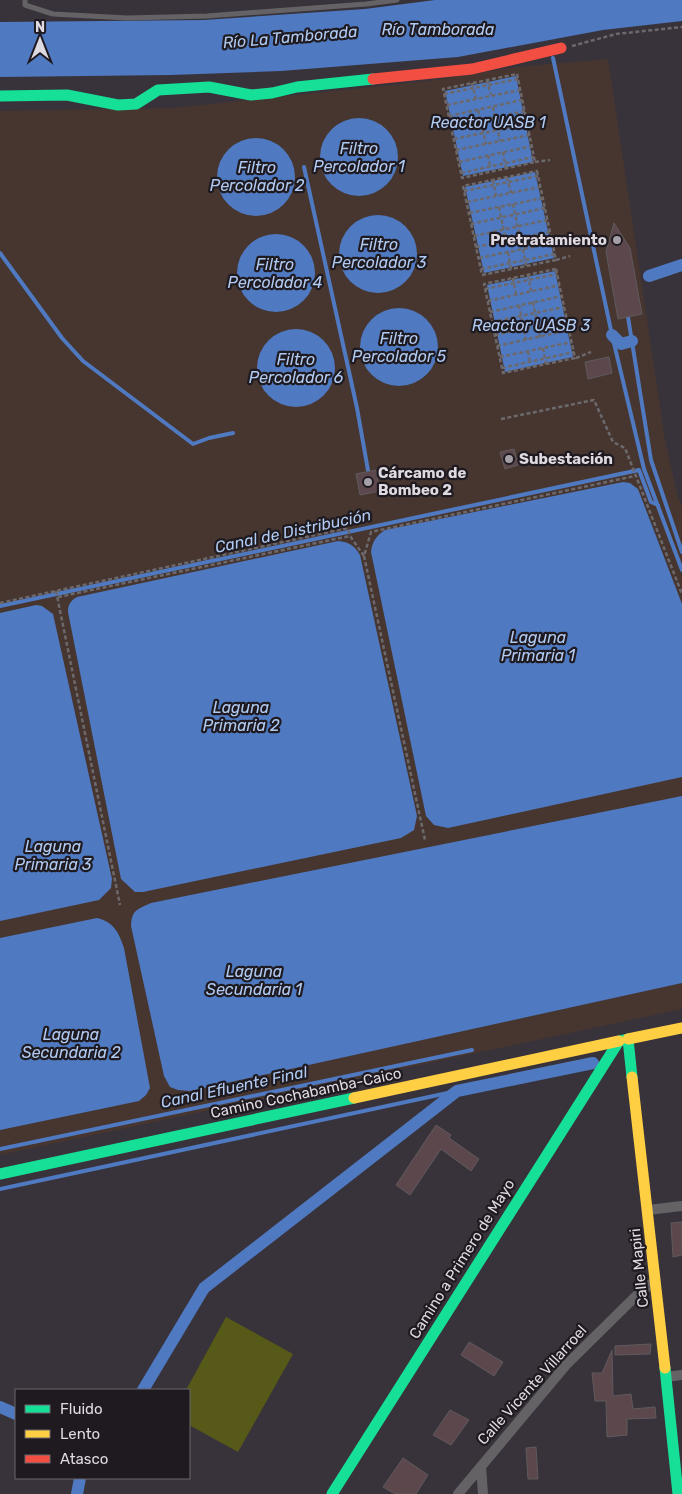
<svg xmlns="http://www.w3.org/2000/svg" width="682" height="1494" font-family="Rubik,sans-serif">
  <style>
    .industrial { fill: #473630 }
    .green { fill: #565917 }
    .water { fill: #4f79c0 }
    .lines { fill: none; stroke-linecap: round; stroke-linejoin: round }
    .stream { stroke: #4f79c0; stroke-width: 4 }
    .canal { stroke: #4f79c0; stroke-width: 12 }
    .building { fill: #5c484c; stroke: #5f5a5d }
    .path { stroke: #6c696d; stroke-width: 2.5; stroke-dasharray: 4 2.5; stroke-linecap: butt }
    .lane { stroke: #656266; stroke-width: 5 }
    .street { stroke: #656266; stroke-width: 10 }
    .fast { stroke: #16e098; stroke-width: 11 }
    .slow { stroke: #ffcf43; stroke-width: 11 }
    .jam { stroke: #f24e42; stroke-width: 11 }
    .poi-dot { fill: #a59fa7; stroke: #1e1a20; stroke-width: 2 }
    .labels { text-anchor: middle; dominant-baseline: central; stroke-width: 4.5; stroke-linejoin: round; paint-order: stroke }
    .poi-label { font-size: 15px; font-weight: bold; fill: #dfd9e1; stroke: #1e1a20; text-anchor: start }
    .street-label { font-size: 15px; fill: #dfd9e1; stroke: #1e1a20 }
    .water-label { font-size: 16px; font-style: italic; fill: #b0caf2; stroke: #1e1a20 }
  </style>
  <rect width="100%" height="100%" fill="#38333a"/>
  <path class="industrial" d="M608,59L665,440L677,494L682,506V1009L0,1155V111L173,108L428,81L517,67Z"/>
  <path class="green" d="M226,1317L293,1354L238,1452L189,1425V1390H186Z"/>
  <path class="water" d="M435,0H682V21L603,30L458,57L281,71L171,75L0,77V22L204,20L365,9Z
    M516,76L533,162L463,176L445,91Z
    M320 157a39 39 0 1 1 78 0a39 39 0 1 1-78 0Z
    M217 177a39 39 0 1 1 78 0a39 39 0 1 1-78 0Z
    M535,172L554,258L484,273L465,187Z
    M339 254a39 39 0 1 1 78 0a39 39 0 1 1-78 0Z
    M237 273a39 39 0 1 1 78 0a39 39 0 1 1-78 0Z
    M555,271L573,357L505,372L487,285Z
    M360 347a39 39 0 1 1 78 0a39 39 0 1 1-78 0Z
    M257 368a39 39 0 1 1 78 0a39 39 0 1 1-78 0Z
    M623,482L630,483L638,489L682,604V777L448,828L434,825L426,816L371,552C372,542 376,536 385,530Z
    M338,541C349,542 354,545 360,555L417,816L414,830L401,838L143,892H135L121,879L68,612C68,605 70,601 77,597Z
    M36,605L42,606L53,614L112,879L111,888L99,900L0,921V613Z
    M682,796V983L190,1091L178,1090L170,1087L164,1076L131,926C132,910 136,910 151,903Z
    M97,918C114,922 119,933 124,948L150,1088L146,1095L139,1101L0,1130V938Z"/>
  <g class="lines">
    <path class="stream" d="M553,58L612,335L644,469L682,570
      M304,167L357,408L369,476
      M0,253L62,338L83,361L193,444L209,438L233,433
      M628,317L651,460L682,552
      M0,606L639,470L651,502L658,505
      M0,1149L472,1050
      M0,1189L457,1091"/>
    <path class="canal" d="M649,276L682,265
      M612,335L621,344L632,341
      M143,1390L204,1288L457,1091L593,1063
      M0,1407L16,1414
      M77,1494L80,1478"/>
  </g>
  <path class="building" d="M614,223L630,248L642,314L618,319L606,252Z
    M609,357L612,373L588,379L585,362Z
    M514,449L518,465L505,469L500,452Z
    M376,470L380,491L360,495L356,474Z
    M436,1125L451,1135L449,1138L479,1159L471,1171L441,1149L410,1195L396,1185Z
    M682,1222V1255L673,1257L671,1223Z
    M469,1342L503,1362L494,1376L461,1355Z
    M651,1344L650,1354L615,1355V1346Z
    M612,1350L613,1396L631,1394L633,1409L655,1407L656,1418L627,1419V1435L607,1437L606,1401H595L592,1373H602Z
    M450,1410L469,1420L451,1445L433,1435Z
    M536,1447L538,1479H528L526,1448Z
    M403,1458L428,1475L416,1494H395L383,1487Z"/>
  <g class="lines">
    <path class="path" d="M572,46L616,34L682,27
      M517,74L535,162L462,178L443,89Z
      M487,80L491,95
      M472,83L476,99
      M444,94L518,79
      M447,105L520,90
      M493,107L500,141
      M478,110L486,144
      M449,116L522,100
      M451,127L525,111
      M454,139L527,124
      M456,150L530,135
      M503,152L506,169
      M488,155L490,166
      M459,162L532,146
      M535,162L550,160
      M537,171L556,260L482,275L463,186Z
      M461,173L534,157
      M507,177L511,193
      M493,180L496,196
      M464,191L538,176
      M467,202L540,187
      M513,204L520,238
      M499,207L506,241
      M469,213L543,198
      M471,224L545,208
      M474,236L547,220
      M476,247L550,232
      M523,249L526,266
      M508,252L511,269
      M479,258L552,243
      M556,260L570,256
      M481,269L555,254
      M556,269L575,358L503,373L484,284Z
      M528,275L531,291
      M513,278L516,294
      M485,289L557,274
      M488,301L560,285
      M533,302L540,337
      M519,305L526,340
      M490,312L562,296
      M492,322L564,307
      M495,335L567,320
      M497,346L569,330
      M543,348L546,364
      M528,351L530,362
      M500,357L572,342
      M576,358L591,352
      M502,368L574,352
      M501,419L594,400L613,442L625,448L682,594
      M364,556L425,840
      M56,591L120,905
      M58,597L350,536L364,556L371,532L635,476
      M0,603L348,528L350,536"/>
    <path class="lane" d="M25,0V5L53,14L127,18L207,16L366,4L397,0"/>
    <path class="street" d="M648,1210L682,1206
      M666,1377L682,1375
      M481,1466L483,1494
      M458,1494L566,1365L638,1294L655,1281"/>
    <path class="fast" d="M0,96L67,95L118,105L136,104L158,90L209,87L251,95L272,93L297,87L373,79
      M0,1174L354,1098
      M665,1368L678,1494
      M332,1494L619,1041L628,1039L632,1077"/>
    <path class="slow" d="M628,1039L682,1028
      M632,1077L665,1368
      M354,1098L619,1041"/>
    <path class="jam" d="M373,79L472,69L561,48"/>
  </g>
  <g class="poi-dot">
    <circle cx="617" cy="240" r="5"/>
    <circle cx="509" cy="459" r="5"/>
    <circle cx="368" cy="482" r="5"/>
  </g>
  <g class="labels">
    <g class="poi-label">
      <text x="607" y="240" text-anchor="end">Pretratamiento</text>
      <text x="519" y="459">Subestación</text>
      <text x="378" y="473">Cárcamo de<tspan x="378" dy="17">Bombeo 2</tspan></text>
    </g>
    <g class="street-label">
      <text transform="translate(306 1093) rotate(-12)">Camino Cochabamba-Caico</text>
      <text transform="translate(462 1259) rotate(-58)">Camino a Primero de Mayo</text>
      <text transform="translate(639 1268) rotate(-96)">Calle Mapiri</text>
      <text transform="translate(532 1385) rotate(-48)">Calle Vicente Villarroel</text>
    </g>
    <g class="water-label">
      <text x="438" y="29">Río Tamborada</text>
      <text transform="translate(290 37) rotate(-5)">Río La Tamborada</text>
      <text x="488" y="122">Reactor UASB 1</text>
      <text x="359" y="148">Filtro<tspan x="359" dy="18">Percolador 1</tspan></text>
      <text x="257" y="167">Filtro<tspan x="257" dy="18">Percolador 2</tspan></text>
      <text x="379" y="244">Filtro<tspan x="379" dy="18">Percolador 3</tspan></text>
      <text x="275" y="264">Filtro<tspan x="275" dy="18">Percolador 4</tspan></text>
      <text x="531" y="325">Reactor UASB 3</text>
      <text x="399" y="338">Filtro<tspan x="399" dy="18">Percolador 5</tspan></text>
      <text x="296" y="359">Filtro<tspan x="296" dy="18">Percolador 6</tspan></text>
      <text transform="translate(293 531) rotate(-12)">Canal de Distribución</text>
      <text x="538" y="637">Laguna<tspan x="538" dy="18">Primaria 1</tspan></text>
      <text x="241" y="707">Laguna<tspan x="241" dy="18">Primaria 2</tspan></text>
      <text x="53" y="846">Laguna<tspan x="53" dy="18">Primaria 3</tspan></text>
      <text x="254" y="971">Laguna<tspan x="254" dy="18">Secundaria 1</tspan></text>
      <text x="71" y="1034">Laguna<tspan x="71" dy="18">Secundaria 2</tspan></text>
      <text transform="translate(234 1087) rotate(-12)">Canal Efluente Final</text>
    </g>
  </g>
  <rect x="15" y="1389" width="175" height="90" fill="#1e1a20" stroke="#6b666d"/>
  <rect x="25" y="1405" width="25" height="8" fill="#16e098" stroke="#6b666d"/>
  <text x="60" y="1414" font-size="15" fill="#dfd9e1">Fluido</text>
  <rect x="25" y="1430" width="25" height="8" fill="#ffcf43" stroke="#6b666d"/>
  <text x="60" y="1439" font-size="15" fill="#dfd9e1">Lento</text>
  <rect x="25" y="1455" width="25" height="8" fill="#f24e42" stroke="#6b666d"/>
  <text x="60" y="1464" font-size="15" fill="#dfd9e1">Atasco</text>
  <g transform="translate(40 40)" stroke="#1e1a20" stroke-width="4" paint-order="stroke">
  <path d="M0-4L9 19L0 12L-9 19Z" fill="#dfd9e1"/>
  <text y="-8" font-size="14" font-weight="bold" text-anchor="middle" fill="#dfd9e1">N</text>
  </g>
</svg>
